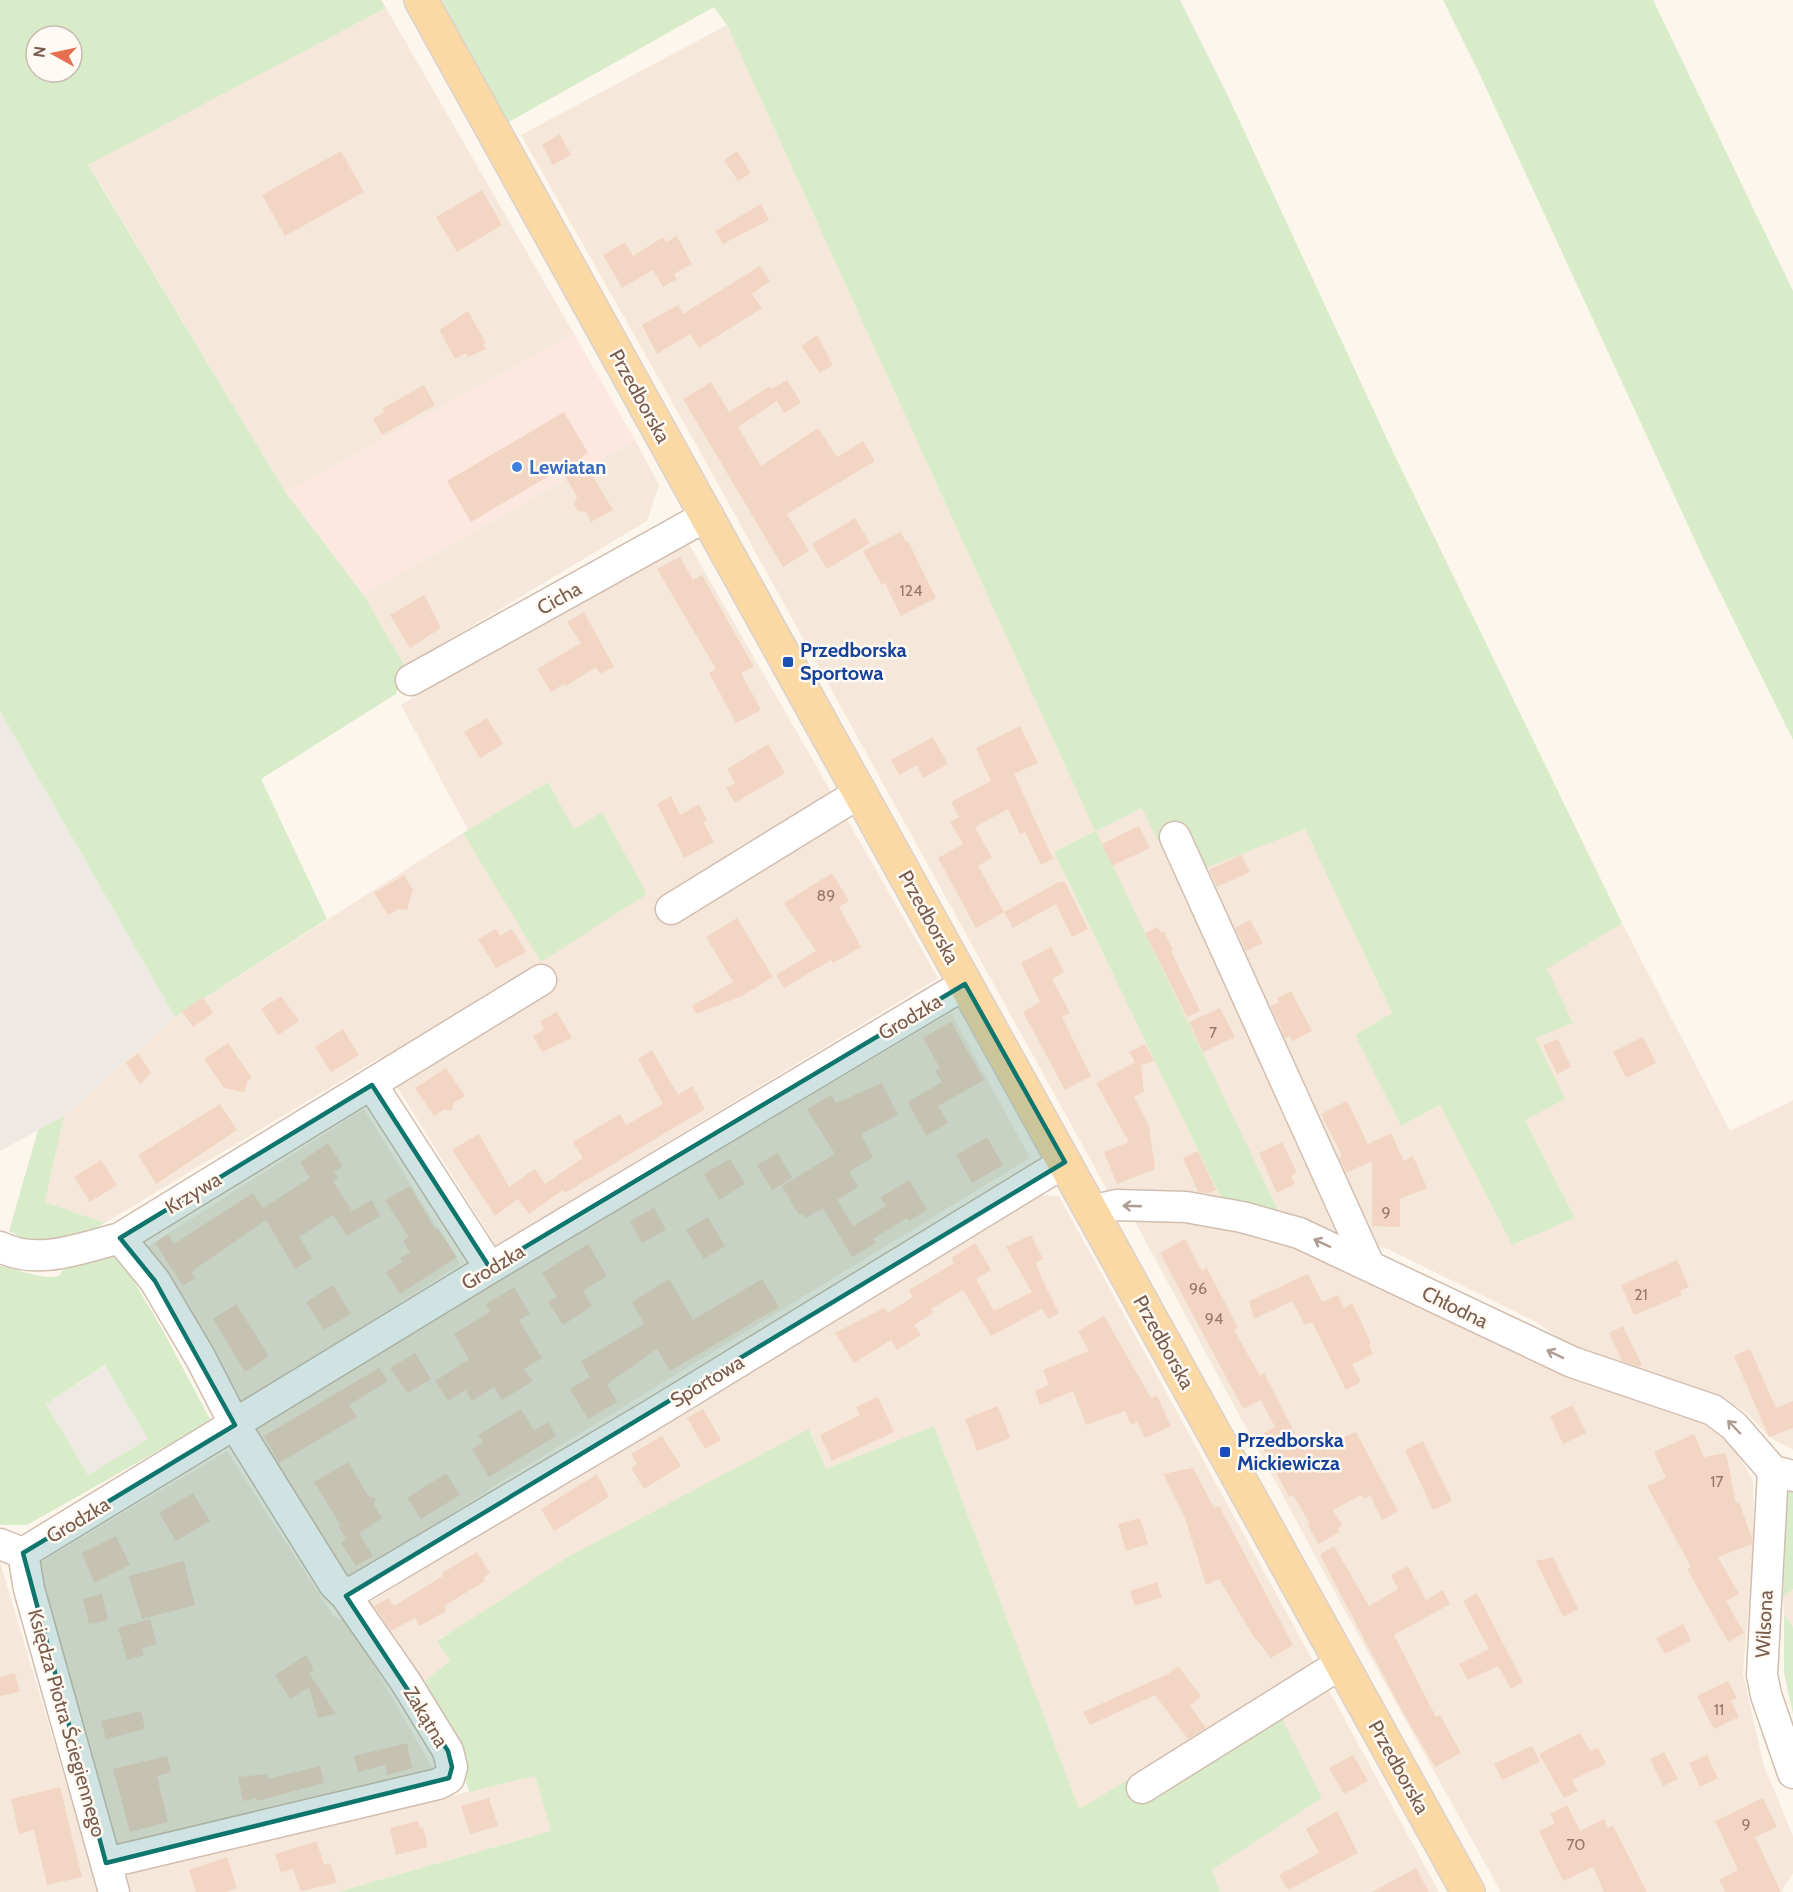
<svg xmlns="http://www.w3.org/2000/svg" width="1793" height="1892" font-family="Cabin,sans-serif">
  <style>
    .residential { fill: #f5e8da }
    .commercial { fill: #fde8e0 }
    .industrial { fill: #efe9e4 }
    .green { fill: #d8ecc9; fill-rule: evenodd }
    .building { fill: #f3d5c3 }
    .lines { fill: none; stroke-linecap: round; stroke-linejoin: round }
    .minor-casing { stroke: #d1beb0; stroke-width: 33 }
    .major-casing { stroke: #dad1cd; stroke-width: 36 }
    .minor { stroke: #fff; stroke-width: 30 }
    .major { stroke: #fbd9a5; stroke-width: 33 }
    .oneway { stroke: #af9d94 }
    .marked { fill: #0f766e; fill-opacity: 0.2; stroke: #0f766e; stroke-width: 4.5; stroke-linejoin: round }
    .shop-dot { fill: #3f7fe0; stroke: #fffaf3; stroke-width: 2 }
    .transit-dot { fill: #1a4fb4; stroke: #fffaf3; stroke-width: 2 }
    .labels { text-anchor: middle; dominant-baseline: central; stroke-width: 5; stroke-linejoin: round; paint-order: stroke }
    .number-label { font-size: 16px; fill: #987a6a }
    .street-label { font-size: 20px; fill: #7a5c4d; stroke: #fffaf3 }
    .shop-label { font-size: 20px; font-weight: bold; fill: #366cbe; stroke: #fffaf3; text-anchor: start }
    .transit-label { font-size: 20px; font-weight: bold; fill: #164399; stroke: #fffaf3; text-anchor: start }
  </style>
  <rect width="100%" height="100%" fill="#fdf6ec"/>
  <path class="residential" d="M386,8L574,334L286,493L88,164Z
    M727,25L1095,831L1142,808L1244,850L1305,829L1392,1013L1355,1035L1401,1126L1440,1105L1512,1245L1575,1218L1525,1120L1535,1038L1572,1022L1546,969L1622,923L1730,1131L1793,1100V1450L1769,1437L1746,1412L1715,1395L1580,1353L1536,1322L1392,1251L1337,1232H1326L1280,1214L1095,831L1054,852L1223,1202L1110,1195L693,439L521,135Z
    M635,440L659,485L647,521L405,666L363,594Z
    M686,539L938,978L496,1246L379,1058L105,1223L45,1202L64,1116L175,1017L463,833L541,961L646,894L602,812L574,829L548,782L468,830L401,705Z
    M951,1013L1030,1158L512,1475L347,1580L248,1429Z
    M364,1109L460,1264L240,1406L145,1248Z
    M1039,1195L1059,1196L1439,1892H1220L1212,1870L1322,1798L1269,1695L1079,1810L934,1426L826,1469L810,1430L437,1640L450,1661L420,1685L368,1603Z
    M1133,1218L1232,1229L1304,1246L1475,1333L1581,1381L1712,1425L1730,1442L1753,1480L1754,1543L1743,1674L1764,1766L1793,1836V1873L1781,1892H1501L1345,1611Z
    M227,1451L334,1617L349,1622L433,1769L116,1851L36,1565Z
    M0,1562L99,1892H0Z
    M1793,1589V1627L1784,1615L1783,1597Z
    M535,1776L551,1831L337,1892H128L120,1874Z"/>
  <path class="commercial" d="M574,334L635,440L363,594L286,493Z"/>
  <path class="industrial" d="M0,711L175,1017L64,1116L0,1151Z
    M106,1365L149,1439L88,1475L46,1404Z"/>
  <path class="green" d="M0,0H381L386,8L88,165L286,493L363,594L405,666L396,694L261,779L327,919L175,1017L0,711ZM36,36H72V72H36Z
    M442,0H1180L1227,94L1394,454L1622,923L1547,969L1573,1023L1535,1038L1565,1099L1525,1120L1575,1218L1512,1245L1440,1105L1401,1126L1355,1035L1392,1013L1305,829L1177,879L1142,808L1096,831L1280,1214L1223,1202L1054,852L1095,831L727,25L714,7L507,123Z
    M1443,0H1653L1793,291V740L1705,562L1481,77Z
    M548,782L574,829L602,812L647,894L541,962L463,833Z
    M64,1116L45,1202L105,1223L71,1242L39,1247L9,1231L38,1130Z
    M117,1253L161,1327L211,1421L27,1525H0V1266C18,1269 41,1280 59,1276L68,1262ZM105,1365L148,1439L88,1475L46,1404Z
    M934,1426L1079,1809L1270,1695L1322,1798L1212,1870L1220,1892H337L551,1831L535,1776L469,1792L455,1743L420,1685L450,1661L437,1641L568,1557L809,1429L826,1469Z
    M1793,1489V1589L1783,1597L1787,1491Z
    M1784,1615L1793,1627V1714L1784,1673Z"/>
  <path class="building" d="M560,134L571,155L553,165L542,145Z
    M341,151L364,192L285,236L262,195Z
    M737,151L751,173L738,181L724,160Z
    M482,190L502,225L457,252L436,217Z
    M761,204L769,220L723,244L715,231Z
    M677,236L692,264L674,274L677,279L663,287L653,270L622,288L603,255L625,242L633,256L663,237L666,242Z
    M760,266L770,281L752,294L762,308L699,348L690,334L657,354L642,325L678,305L683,314Z
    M468,311L486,343L483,344L486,349L468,357L466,353L455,359L439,330Z
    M817,335L833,365L820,373L801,346Z
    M787,380L801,403L784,413L777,401L738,427L761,466L818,428L837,457L863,441L875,461L787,514L809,551L783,567L683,399L711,382L729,412L770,386L772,389Z
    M424,385L435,405L382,435L373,419L384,412L382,409Z
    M564,412L588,453L581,457L613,510L591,522L586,512L578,511L574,504L577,497L561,469L471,522L447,481Z
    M855,518L870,543L827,569L812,544Z
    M901,532L906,542L908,541L936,598L901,616L885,583L882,585L863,551Z
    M680,557L693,580L702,575L754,667L741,673L761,710L736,723L709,673L716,669L657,569Z
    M424,595L441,628L410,648L390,615Z
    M584,612L614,667L600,674L596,667L566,686L564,684L551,692L537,669L581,643L567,622Z
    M487,718L503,744L480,758L464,732Z
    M1020,726L1038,763L1014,774L1053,859L1041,865L1025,832L1020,834L1008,809L975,827L992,858L978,866L1004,912L976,928L938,858L963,844L950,822L959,817L951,802L991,781L976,748Z
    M933,737L948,764L923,778L917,765L899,775L891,760Z
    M768,744L785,773L735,803L726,788L735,783L727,769Z
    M671,796L680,815L699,804L707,820L703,822L714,842L684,858L657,804Z
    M1139,826L1150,848L1112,866L1102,844Z
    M1241,855L1250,872L1217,887L1209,870Z
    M832,873L849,901L839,907L861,947L833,963L831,960L784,988L776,975L816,951L784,903Z
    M404,875L413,890L407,910L398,909L388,915L374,893Z
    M1059,882H1065L1088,929L1072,937L1056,904L1013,928L1004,912Z
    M737,918L773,977L742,996L696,1014L692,1006L733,982L706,937Z
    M1250,920L1263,943L1246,951L1235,928Z
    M1158,927L1161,933L1164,931L1173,950L1171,951L1200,1011L1187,1017L1145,933Z
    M496,929L500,936L512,929L526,952L496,968L478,939Z
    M1051,947L1064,972L1052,979L1070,1013L1062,1017L1091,1076L1065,1090L1023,1012L1040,1002L1021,963Z
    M1291,991L1312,1031L1292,1041L1290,1036L1285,1038L1271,1006L1279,1002L1277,998Z
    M281,996L299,1021L278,1035L261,1009Z
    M203,997L213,1013L193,1027L182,1012Z
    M1220,1008L1235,1037L1203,1052L1189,1022Z
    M557,1012L572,1038L542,1052L533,1036L544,1029L540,1021Z
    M951,1022L984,1080L938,1106L948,1123L926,1136L908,1102L942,1082L935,1070L940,1068L923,1038Z
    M343,1029L359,1055L331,1072L315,1047Z
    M1643,1037L1656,1063L1626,1078L1613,1052Z
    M1558,1039L1571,1067L1557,1074L1543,1045Z
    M228,1043L252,1078L247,1081L244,1092L224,1088L204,1059Z
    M1145,1044L1154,1061L1141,1065L1144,1092L1134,1097L1149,1126L1155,1169L1117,1184L1104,1152L1129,1142L1096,1083L1135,1062L1129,1052Z
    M652,1050L678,1095L692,1086L705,1109L565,1193L563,1190L529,1214L518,1199L495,1216L452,1150L479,1134L509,1187L535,1169L545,1184L583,1158L573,1142L620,1114L626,1125L663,1104L638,1059Z
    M138,1053L151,1073L140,1084L126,1063Z
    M446,1068L465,1096L454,1103L451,1111L445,1109L434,1116L415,1088Z
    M882,1083L898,1115L861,1134L873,1157L849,1172L858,1187L837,1200L853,1226L886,1206L881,1197L909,1180L927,1210L909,1221L907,1218L873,1239L876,1243L852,1257L823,1208L806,1218L802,1213L799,1215L782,1186L835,1154L807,1109L831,1095L836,1103Z
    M1347,1101L1368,1144L1391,1133L1404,1161L1413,1156L1427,1188L1400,1199V1227L1372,1226V1161L1346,1173L1339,1157L1342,1156L1321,1114Z
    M220,1104L237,1130L156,1184L138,1155Z
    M987,1137L1003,1165L972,1183L956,1155Z
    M1282,1142L1297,1173L1291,1176L1295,1184L1277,1193L1259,1153Z
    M328,1143L343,1166L334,1172L338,1178L333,1181L352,1211L372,1200L380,1216L347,1236L333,1215L299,1237L312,1258L295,1269L266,1220L191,1272L195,1278L183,1286L155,1243L168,1234L174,1244L253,1193L263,1208L310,1178L300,1162Z
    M1198,1151L1216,1190L1208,1193L1198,1192L1183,1158Z
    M778,1153L792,1178L772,1190L757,1165Z
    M730,1159L745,1184L719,1200L704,1174Z
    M101,1160L117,1185L90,1202L74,1177Z
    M410,1186L435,1229L438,1228L457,1257L400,1294L386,1272L402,1262L400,1258L410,1253L403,1241L409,1237L385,1200Z
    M654,1208L666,1230L642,1243L630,1221Z
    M708,1217L725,1246L704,1259L686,1230Z
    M1031,1235L1043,1259L1036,1263L1042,1279L1059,1313L1048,1319L1042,1309L991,1336L963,1290L931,1309L933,1313L914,1325L921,1335L897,1350L891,1340L854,1363L835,1333L884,1308L888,1313L913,1297L909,1290L954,1263L951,1258L975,1243L991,1270L976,1279L994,1311L1032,1292L1006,1247Z
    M1185,1239L1202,1271L1207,1268L1238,1328L1234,1330L1260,1376L1264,1373L1304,1451L1330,1437L1333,1441L1356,1432L1398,1511L1382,1520L1370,1495L1364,1499L1361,1495L1333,1510L1342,1525L1338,1528L1340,1532L1318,1544L1308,1525L1310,1524L1293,1495L1289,1497L1257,1437L1275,1427L1261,1400L1243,1409L1160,1253Z
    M588,1244L607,1276L583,1291L592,1306L563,1325L548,1302L557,1297L542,1273Z
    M1677,1260L1689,1287L1680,1291L1682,1295L1634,1315L1621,1285Z
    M1308,1274L1322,1302L1338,1295L1344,1308L1352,1303L1371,1343L1369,1345L1373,1354L1352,1364L1361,1382L1346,1390L1312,1322L1305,1325L1292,1301L1254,1319L1249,1301Z
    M669,1279L693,1320L762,1279L779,1307L670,1371L657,1349L607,1384L617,1402L588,1419L570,1389L590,1377L581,1361L644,1324L632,1302Z
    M333,1285L351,1314L324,1330L306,1302Z
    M514,1287L530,1314L519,1320L542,1358L524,1369L533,1381L502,1400L494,1387L472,1401L465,1390L448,1401L435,1381L469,1359L454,1334L490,1312L486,1304Z
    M236,1304L269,1356L245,1372L213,1319Z
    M1104,1316L1151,1398L1157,1396L1171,1426L1145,1438L1137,1422L1131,1425L1125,1411L1086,1425L1073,1391L1040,1405L1035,1391L1049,1385L1043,1370L1089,1351L1078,1331Z
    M1623,1326L1642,1365L1639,1367L1622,1361L1609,1333Z
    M1750,1349L1776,1408L1793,1401V1428L1769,1437L1734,1356Z
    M415,1353L431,1379L408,1393L390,1368Z
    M379,1368L388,1381L349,1405L357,1417L279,1463L264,1436Z
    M878,1397L894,1432L832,1461L820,1435L860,1415L856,1407Z
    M1573,1405L1586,1433L1563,1444L1550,1416Z
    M998,1406L1010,1438L977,1451L965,1419Z
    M521,1409L534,1431L548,1422L556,1436L489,1477L472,1449L483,1442L478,1435Z
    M703,1409L721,1440L705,1449L687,1418Z
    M1694,1434L1704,1457L1726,1453L1736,1504L1739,1502L1752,1538V1544L1718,1557L1739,1594L1726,1601L1744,1633L1728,1642L1687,1569L1691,1567L1647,1486L1666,1478L1654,1452Z
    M662,1436L681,1466L644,1489L631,1468L637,1464L631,1454Z
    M1423,1441L1452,1501L1433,1510L1405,1450Z
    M348,1462L368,1496L376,1498L374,1505L382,1518L359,1533L373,1556L356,1566L341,1543L346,1539L339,1528L340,1524L314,1482Z
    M1193,1468L1214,1508L1219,1506L1293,1645L1271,1658L1252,1634L1219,1579L1206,1585L1185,1518L1163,1474Z
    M446,1473L460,1495L421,1519L407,1498Z
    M597,1474L609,1497L554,1531L541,1509Z
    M193,1493L210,1521L176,1541L159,1513Z
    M1140,1518L1148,1544L1126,1551L1118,1524Z
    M116,1536L130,1565L94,1583L82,1553Z
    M1334,1546L1369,1606L1398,1589L1391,1575L1408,1566L1426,1600L1443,1590L1450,1604L1394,1635L1436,1717L1440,1715L1461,1753L1435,1767L1402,1711L1320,1555Z
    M477,1552L490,1573L483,1578L485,1581L444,1606L446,1611L420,1626L415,1618L391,1631L374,1606L389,1598L394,1606L443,1576L442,1573Z
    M1553,1557L1578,1609L1563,1617L1536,1561Z
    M184,1561L195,1605L142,1619L129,1576Z
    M1157,1582L1162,1597L1135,1606L1130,1591Z
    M1477,1593L1523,1682L1511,1689L1498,1666L1468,1680L1459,1664L1489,1649L1463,1601Z
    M102,1594L108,1620L89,1624L83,1599Z
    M150,1619L157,1644L142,1648L144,1655L127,1660L118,1628Z
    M1683,1624L1691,1641L1665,1654L1656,1638Z
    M306,1655L314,1670L309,1673L336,1714L318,1718L309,1687L290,1699L275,1675Z
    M1178,1666L1201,1696L1190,1706L1206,1728L1188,1739L1155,1695L1090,1725L1083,1712L1168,1674Z
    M15,1673L20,1692L0,1696V1677Z
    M1728,1681L1737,1698L1731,1701L1739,1717L1714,1729L1697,1696Z
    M141,1711L145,1729L106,1739L101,1721Z
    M1580,1733L1590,1751L1598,1748L1606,1764L1572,1780L1578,1791L1564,1798L1539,1754Z
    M407,1743L412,1768L387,1775L385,1765L358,1772L354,1756Z
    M1532,1746L1540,1762L1502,1780L1494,1764Z
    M1664,1752L1678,1779L1663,1786L1650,1759Z
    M1353,1755L1368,1781L1344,1794L1329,1768Z
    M1707,1755L1718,1778L1700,1787L1689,1763Z
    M167,1756L171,1772L157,1776L168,1822L130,1832L113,1769Z
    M320,1766L324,1783L257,1801L256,1798L243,1801L238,1777L267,1774L268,1779Z
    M60,1787L82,1877L47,1885L34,1830L19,1834L11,1799Z
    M489,1798L498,1826L470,1834L461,1806Z
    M1763,1798L1777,1827L1755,1837L1781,1892H1726L1719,1880L1738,1870L1715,1821Z
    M1567,1805L1580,1831L1604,1819L1608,1828L1613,1826L1647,1892H1604L1593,1867L1563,1881L1539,1831L1555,1823L1550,1814Z
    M1337,1811L1358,1853L1288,1890L1279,1875L1319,1853L1306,1829Z
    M418,1821L420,1828L423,1827L428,1847L396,1855L390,1828Z
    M314,1842H317L324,1865L330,1863L337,1883L301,1891L293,1869L281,1873L275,1854Z
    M227,1857L237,1888L225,1892H196L189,1870Z
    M1416,1868L1429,1892H1372Z"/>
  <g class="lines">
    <g class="minor-casing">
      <path id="minor" d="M411,680L708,515
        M1175,837L1369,1265
        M671,909L861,792
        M372,1085L490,1268
        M1091,1211L1116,1205L1186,1207L1242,1217L1299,1233L1572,1362L1713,1410L1734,1426L1773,1471L1793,1476
        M0,1247C38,1266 82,1248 120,1238L541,980
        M1773,1471L1762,1675L1766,1695L1793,1773
        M0,1544L23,1553
        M23,1553L490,1268L965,984
        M23,1553L29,1589L114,1892
        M346,1596L653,1414L1065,1162
        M1142,1788L1342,1663
        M106,1863L438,1784L449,1778L452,1767L448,1751L405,1681L346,1596L334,1584L235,1425L200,1357L155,1281L120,1238"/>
    </g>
    <g class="major-casing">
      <path id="major" d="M421,0L1468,1892"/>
    </g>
    <use href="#minor" class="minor"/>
    <use href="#major" class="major"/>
  </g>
  <defs><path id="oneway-shaft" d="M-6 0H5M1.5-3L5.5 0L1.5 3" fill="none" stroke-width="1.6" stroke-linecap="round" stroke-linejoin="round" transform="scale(1.5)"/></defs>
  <g class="oneway">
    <use href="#oneway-shaft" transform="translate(1132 1206) rotate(-178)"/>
    <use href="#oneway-shaft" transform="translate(1322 1243) rotate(-155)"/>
    <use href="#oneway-shaft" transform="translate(1555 1354) rotate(-154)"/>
    <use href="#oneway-shaft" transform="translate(1734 1427) rotate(-134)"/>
  </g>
  <path class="marked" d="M965,984L1065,1162L346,1596L448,1751L452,1767L449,1778L106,1863L23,1553L235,1425L155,1281L120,1238L372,1085L490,1268Z"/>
  <circle class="shop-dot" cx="517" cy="467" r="6"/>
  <g class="transit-dot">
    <rect x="782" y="656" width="12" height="12" rx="3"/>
    <rect x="1219" y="1446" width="12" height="12" rx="3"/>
  </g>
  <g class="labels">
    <g class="number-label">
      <text x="911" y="590">124</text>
      <text x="826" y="895">89</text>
      <text x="1213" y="1032">7</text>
      <text x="1386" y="1212">9</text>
      <text x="1198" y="1288">96</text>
      <text x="1641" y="1294">21</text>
      <text x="1214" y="1318">94</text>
      <text x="1717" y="1481">17</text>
      <text x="1719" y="1709">11</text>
      <text x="1746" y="1824">9</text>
      <text x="1576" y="1844">70</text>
    </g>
    <g class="street-label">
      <text transform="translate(640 396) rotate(61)">Przedborska</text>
      <text transform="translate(559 598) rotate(-29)">Cicha</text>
      <text transform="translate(929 917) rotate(61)">Przedborska</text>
      <text transform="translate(910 1017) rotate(-31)">Grodzka</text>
      <text transform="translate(193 1193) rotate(-31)">Krzywa</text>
      <text transform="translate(493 1267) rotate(-31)">Grodzka</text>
      <text transform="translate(1455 1307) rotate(26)">Chłodna</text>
      <text transform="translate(1164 1342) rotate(61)">Przedborska</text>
      <text transform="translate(707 1381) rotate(-31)">Sportowa</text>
      <text transform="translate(78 1520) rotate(-31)">Grodzka</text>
      <text transform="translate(1764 1624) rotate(-87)">Wilsona</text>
      <text transform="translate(426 1717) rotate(59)">Zakątna</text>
      <text transform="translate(67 1723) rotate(74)">Księdza Piotra Ściegiennego</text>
      <text transform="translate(1399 1767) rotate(61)">Przedborska</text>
    </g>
    <g class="shop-label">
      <text x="529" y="467">Lewiatan</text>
    </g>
    <g class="transit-label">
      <text x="800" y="650">Przedborska<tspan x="800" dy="23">Sportowa</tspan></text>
      <text x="1237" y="1440">Przedborska<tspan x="1237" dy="23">Mickiewicza</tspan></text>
    </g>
  </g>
  <g transform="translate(54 54) rotate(278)"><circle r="28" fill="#fffaf3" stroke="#cabbb1" stroke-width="1.5"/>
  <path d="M0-4.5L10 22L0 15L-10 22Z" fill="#e76f51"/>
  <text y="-9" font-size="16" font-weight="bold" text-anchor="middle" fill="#7a5c4d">N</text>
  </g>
</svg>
